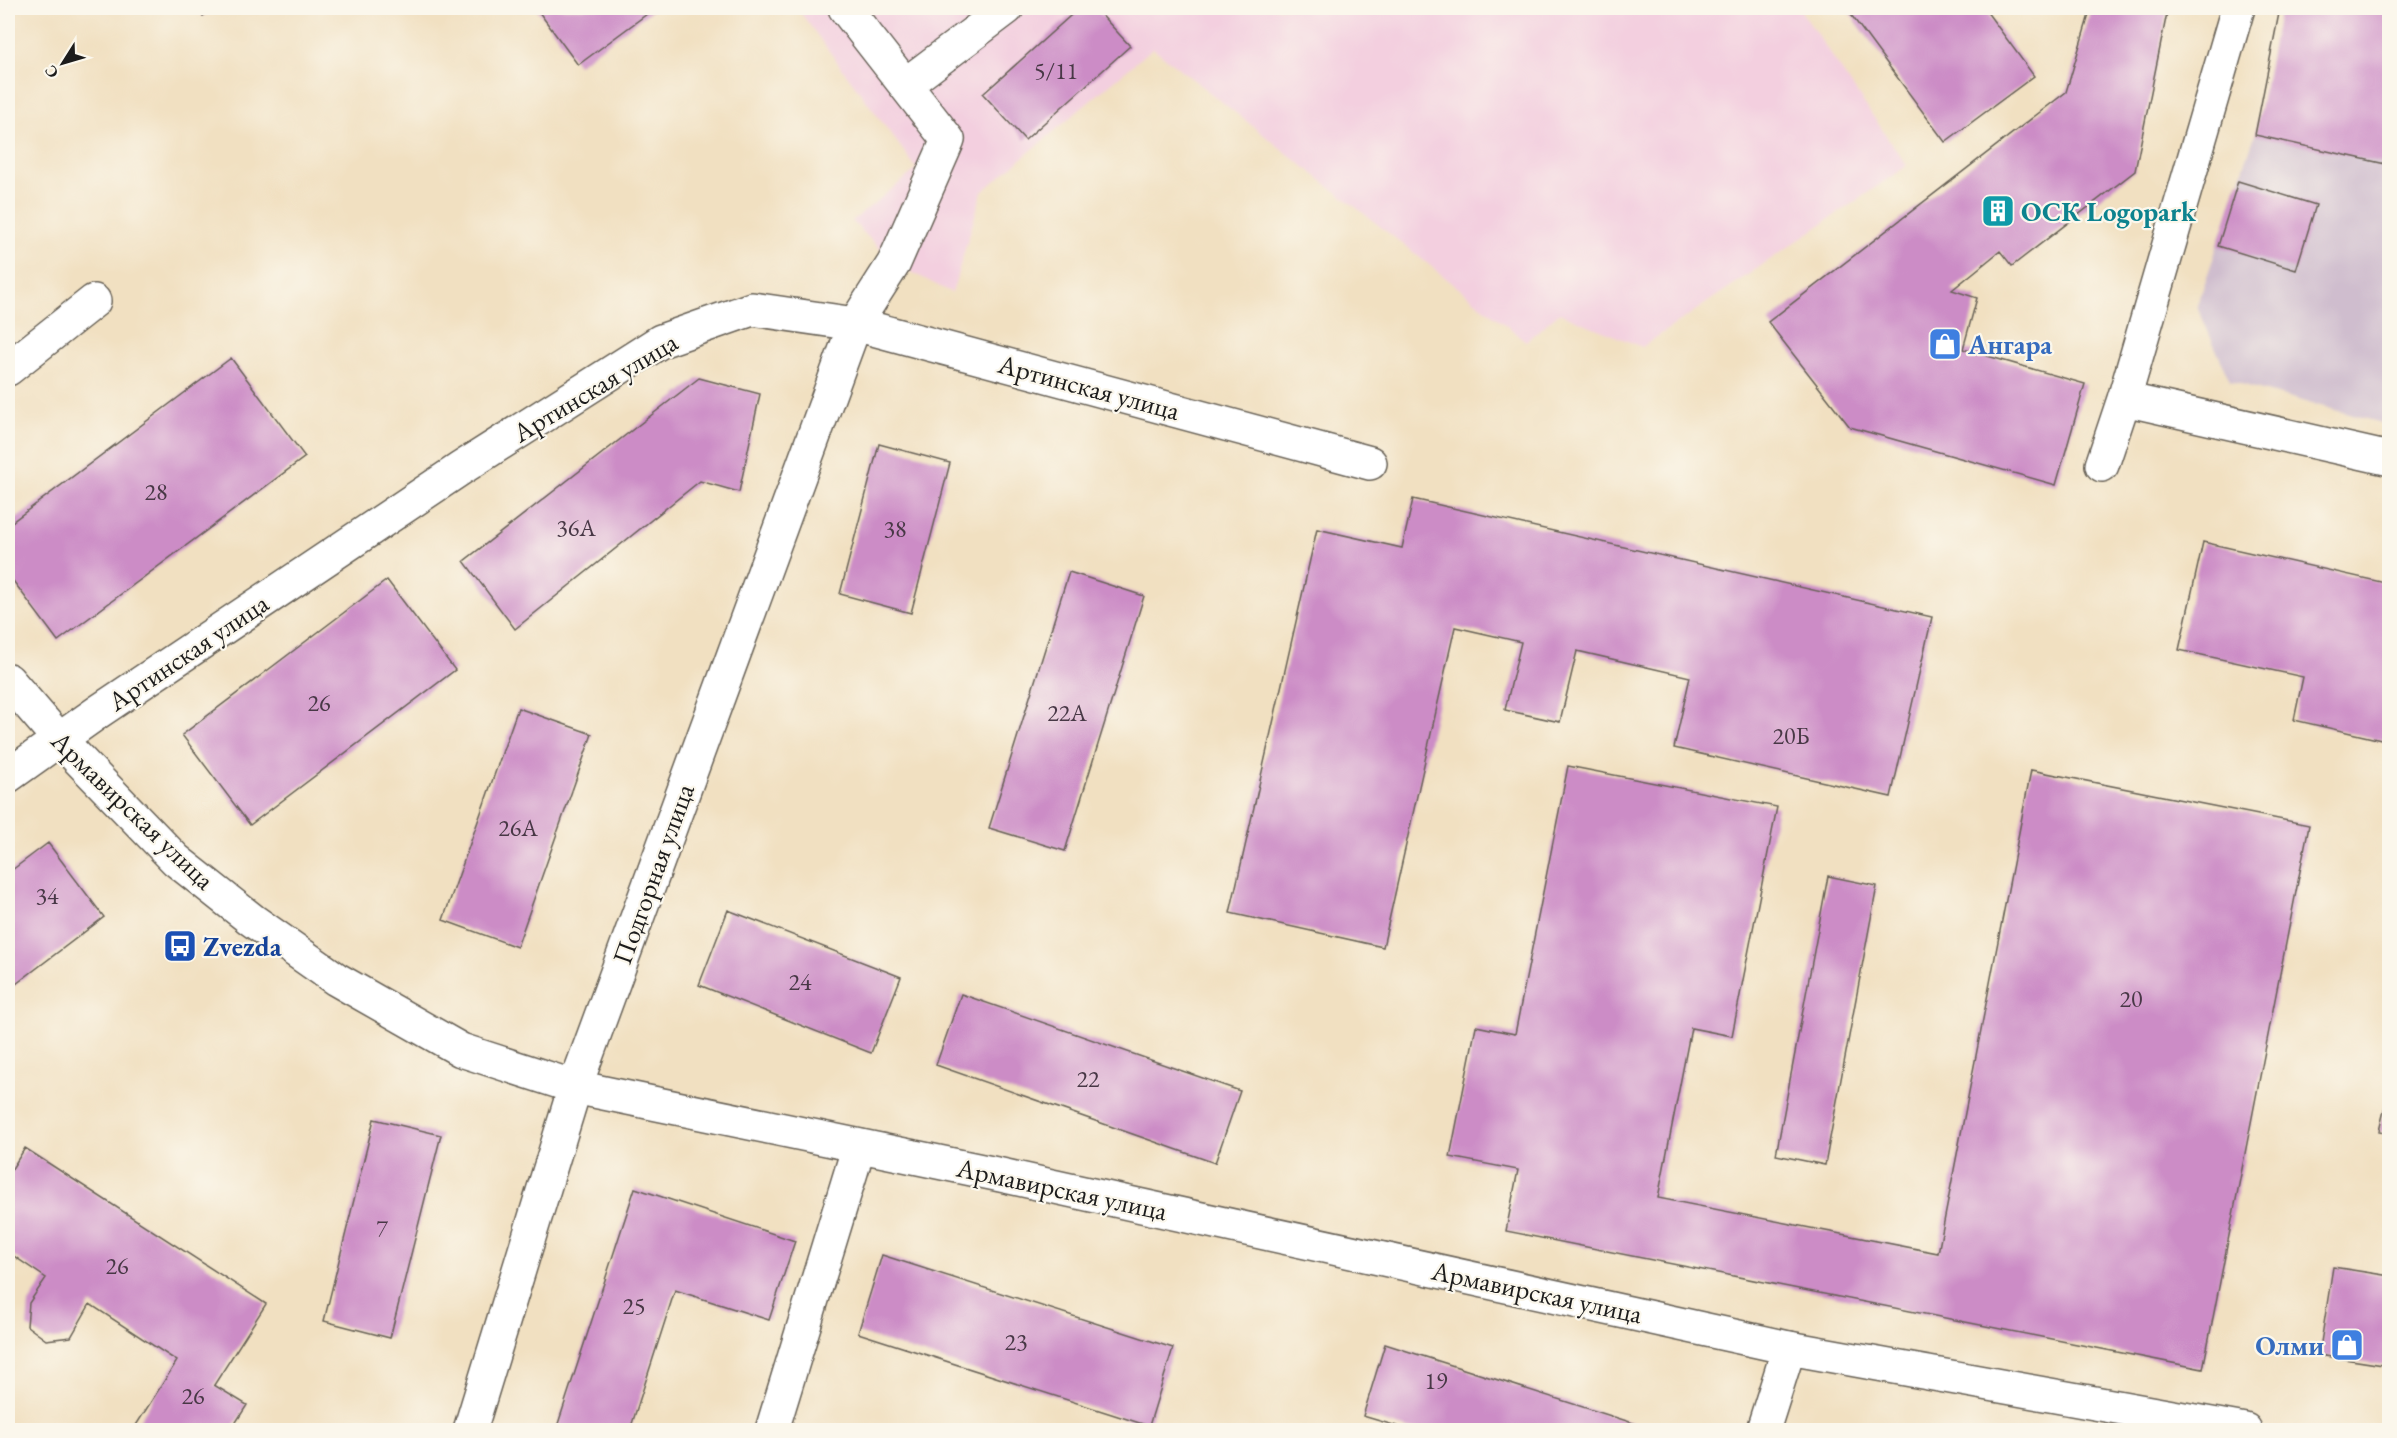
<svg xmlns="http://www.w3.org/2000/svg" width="2397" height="1438" font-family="'EB Garamond',serif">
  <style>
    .built { fill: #f3cfdf }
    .industrial { fill: #cfbdce }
    .building { fill: #cc8cc6 }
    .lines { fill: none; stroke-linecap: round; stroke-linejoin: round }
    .minor-casing { stroke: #676156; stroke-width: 36 }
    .major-casing { stroke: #676156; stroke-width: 36 }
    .minor { stroke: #fff; stroke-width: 33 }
    .major { stroke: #fff; stroke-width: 33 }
    .labels { text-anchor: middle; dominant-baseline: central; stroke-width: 4.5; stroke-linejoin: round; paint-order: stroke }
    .number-label { font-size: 24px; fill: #483846 }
    .culture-label { font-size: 27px; font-weight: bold; fill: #0d838f; stroke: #fbf7ec; text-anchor: start }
    .shop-label { font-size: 27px; font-weight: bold; fill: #366cbe; stroke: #fbf7ec; text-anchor: start }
    .street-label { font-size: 27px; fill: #1c1c1c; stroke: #fbf7ec }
    .transit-label { font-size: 27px; font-weight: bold; fill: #164399; stroke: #fbf7ec; text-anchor: start }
  </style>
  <rect width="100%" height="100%" fill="#fbf7ec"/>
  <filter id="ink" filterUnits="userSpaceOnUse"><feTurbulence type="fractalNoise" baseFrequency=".0167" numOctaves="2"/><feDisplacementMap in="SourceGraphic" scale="12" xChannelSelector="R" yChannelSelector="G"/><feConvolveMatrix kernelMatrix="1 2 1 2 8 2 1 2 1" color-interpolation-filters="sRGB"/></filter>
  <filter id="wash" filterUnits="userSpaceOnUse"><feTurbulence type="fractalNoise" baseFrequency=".008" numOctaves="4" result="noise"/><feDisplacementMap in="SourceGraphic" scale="24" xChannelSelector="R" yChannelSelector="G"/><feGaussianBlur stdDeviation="1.35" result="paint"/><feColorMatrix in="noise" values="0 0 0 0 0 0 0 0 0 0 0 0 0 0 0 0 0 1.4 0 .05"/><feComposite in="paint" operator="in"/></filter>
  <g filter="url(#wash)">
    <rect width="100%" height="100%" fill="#f1e0c1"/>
    <path class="built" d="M797,8H1799L1907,166L1642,347L1559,313L1526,341L1153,48L982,192L952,293L894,263L852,221L917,169Z"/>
    <path class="industrial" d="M2280,8H2389V425L2230,381L2197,306L2255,135Z"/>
    <g id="blocks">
      <path class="building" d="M197,8H214L203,16Z
        M536,8H655L578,65Z
        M1079,8H1095L1130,46L1025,140L983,94Z
        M1846,8H1984L2034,76L1945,142Z
        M2091,8H2168L2135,171L2012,266L2000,251L1952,290L1977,298L1963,349L2085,384L2056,485L1850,427L1768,322L2066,92Z
        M2280,8H2390V165L2255,135Z
        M2238,181L2316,205L2296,270L2218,246Z
        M231,358L305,457L58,641L8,574V525Z
        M699,378L760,394L739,492L700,481L515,629L464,561Z
        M879,444L950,463L911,613L840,594Z
        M1413,499L1932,617L1891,797L1674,748L1690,677L1577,651L1560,722L1505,710L1521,642L1455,627L1383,947L1230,913L1317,529L1402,548Z
        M2203,542L2390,584V742L2294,720L2303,677L2179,650Z
        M1069,572L1144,596L1065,851L989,828Z
        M387,580L455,670L250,825L182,735Z
        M518,708L592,734L517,947L443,920Z
        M1568,766L1777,807L1732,1036L1691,1028L1658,1198L1938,1253L2031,770L2309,825L2203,1369L1506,1231L1518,1170L1450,1157L1476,1026L1515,1034Z
        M48,843L104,917L8,990V873Z
        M1828,876L1877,886L1825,1165L1776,1155Z
        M728,910L901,977L871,1053L699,985Z
        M961,994L1240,1091L1215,1163L936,1065Z
        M2389,1090H2390V1133L2379,1131Z
        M374,1119L441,1135L390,1338L324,1321Z
        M25,1148L266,1304L214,1385L247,1405L231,1430H133L177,1361L90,1304L71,1337L46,1340L27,1326L29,1303L46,1278L8,1252V1175Z
        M635,1188L795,1241L769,1320L675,1290L630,1430H556Z
        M882,1255L1173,1348L1149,1426L858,1333Z
        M2333,1267L2390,1276V1366L2319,1355Z
        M1385,1344L1655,1430H1410L1363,1416Z"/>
    </g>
  </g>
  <g filter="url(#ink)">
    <use href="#blocks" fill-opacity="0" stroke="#676156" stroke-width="1.5"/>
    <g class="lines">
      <g class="minor-casing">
        <path id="minor" d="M905,85L1007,8
          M8,369L94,301
          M2124,399L2390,459
          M2102,465L2124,399L2238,8
          M8,776L98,712L460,469L661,341L752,309L855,324L1370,463
          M470,1430L575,1087L855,324L894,263L948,140L845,8
          M772,1430L859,1146
          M1763,1430L1789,1348"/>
      </g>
      <g class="major-casing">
        <path id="major" d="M8,680L59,739L176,860L252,920L336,979L461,1050L575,1087L1001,1175L1789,1348L2245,1430"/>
      </g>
      <use href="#minor" class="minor"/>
      <use href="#major" class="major"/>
    </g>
  </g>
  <defs>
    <g id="building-square" transform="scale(1.725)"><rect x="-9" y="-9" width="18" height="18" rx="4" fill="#0f9aa8" stroke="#fbf7ec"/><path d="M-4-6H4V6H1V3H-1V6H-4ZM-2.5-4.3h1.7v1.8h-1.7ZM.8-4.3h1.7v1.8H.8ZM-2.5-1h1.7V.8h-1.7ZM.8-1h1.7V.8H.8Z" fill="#fff"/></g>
    <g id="shop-square" transform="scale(1.725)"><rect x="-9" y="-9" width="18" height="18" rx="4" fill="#3f7fe0" stroke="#fbf7ec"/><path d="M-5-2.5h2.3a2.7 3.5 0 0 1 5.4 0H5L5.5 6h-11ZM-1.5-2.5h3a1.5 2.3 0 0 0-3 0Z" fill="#fff"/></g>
    <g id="bus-square" transform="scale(1.725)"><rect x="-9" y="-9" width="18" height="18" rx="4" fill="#1a4fb4" stroke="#fbf7ec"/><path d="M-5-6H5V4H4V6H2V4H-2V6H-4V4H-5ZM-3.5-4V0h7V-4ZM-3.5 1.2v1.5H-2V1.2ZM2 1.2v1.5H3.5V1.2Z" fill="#fff"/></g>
  </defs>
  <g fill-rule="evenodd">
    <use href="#building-square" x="1998" y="211"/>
    <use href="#shop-square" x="1945" y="344"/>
    <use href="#bus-square" x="180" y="946"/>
    <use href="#shop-square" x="2347" y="1345"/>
  </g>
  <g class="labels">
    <g class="number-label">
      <text x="1056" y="70">5/11</text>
      <text x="156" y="491">28</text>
      <text x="576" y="527">36А</text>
      <text x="895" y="528">38</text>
      <text x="319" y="702">26</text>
      <text x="1067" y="712">22А</text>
      <text x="1791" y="735">20Б</text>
      <text x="518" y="827">26А</text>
      <text x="47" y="895">34</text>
      <text x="800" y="981">24</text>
      <text x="2131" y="998">20</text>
      <text x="1088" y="1078">22</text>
      <text x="382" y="1228">7</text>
      <text x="117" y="1265">26</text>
      <text x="634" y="1305">25</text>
      <text x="1016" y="1341">23</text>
      <text x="1436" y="1380">19</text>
      <text x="193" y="1395">26</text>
    </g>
    <g class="culture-label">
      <text x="2021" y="211">ОСК Logopark</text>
    </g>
    <g class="shop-label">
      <text x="1968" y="344">Ангара</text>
      <text x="2324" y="1345" text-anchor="end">Олми</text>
    </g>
    <g class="street-label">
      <text transform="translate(595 387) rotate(-31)">Артинская улица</text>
      <text transform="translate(1089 387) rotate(15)">Артинская улица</text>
      <text transform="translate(188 652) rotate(-34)">Артинская улица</text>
      <text transform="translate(133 810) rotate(44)">Армавирская улица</text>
      <text transform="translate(653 874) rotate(-70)">Подгорная улица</text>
      <text transform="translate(1062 1189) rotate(12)">Армавирская улица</text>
      <text transform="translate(1537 1292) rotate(12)">Армавирская улица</text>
    </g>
    <g class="transit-label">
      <text x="203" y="946">Zvezda</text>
    </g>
  </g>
  <rect width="2397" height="1438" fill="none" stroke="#fbf7ec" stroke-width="30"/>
  <g transform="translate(63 63) rotate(233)" stroke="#fbf7ec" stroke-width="4.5" paint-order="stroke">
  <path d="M0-4.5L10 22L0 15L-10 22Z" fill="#1c1c1c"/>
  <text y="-9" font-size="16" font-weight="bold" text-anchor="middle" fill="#1c1c1c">С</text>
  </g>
</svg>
